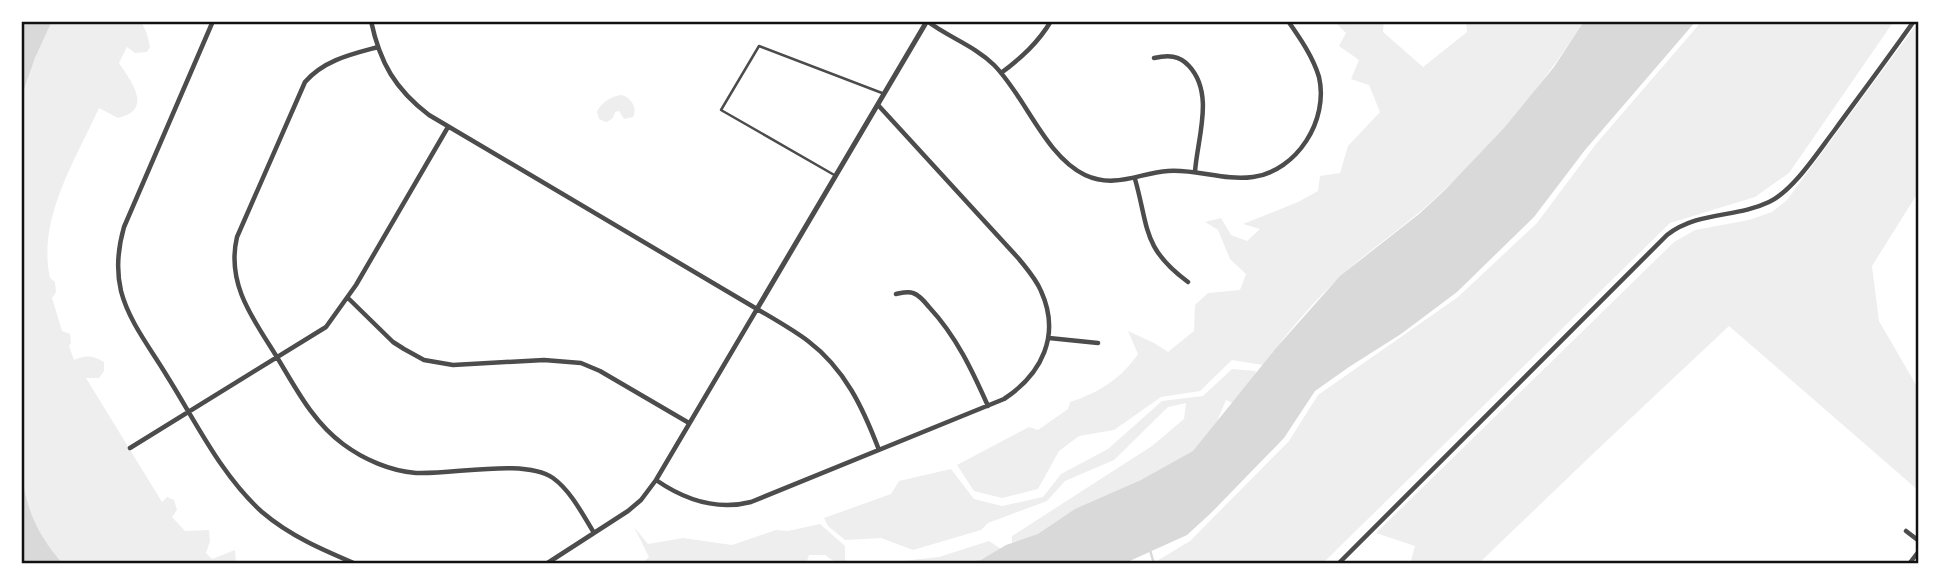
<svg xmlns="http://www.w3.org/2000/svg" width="1940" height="585" font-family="Roboto,sans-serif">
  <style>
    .green { fill: #eee }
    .water { fill: #d9d9d9 }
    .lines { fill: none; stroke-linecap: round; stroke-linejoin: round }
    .stream { stroke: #d9d9d9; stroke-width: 2.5 }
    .service { stroke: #4c4c4c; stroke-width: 2.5 }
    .minor { stroke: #4c4c4c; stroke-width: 4.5 }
    .tertiary { stroke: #4c4c4c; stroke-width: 5 }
    .neatline { fill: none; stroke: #111; stroke-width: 2.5 }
  </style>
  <rect width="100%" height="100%" fill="#fff"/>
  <path class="green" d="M52,21H141L147,34L150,47L147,52L135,53L127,47L119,63C131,81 154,110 118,118L99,108C75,161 37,219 50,278L55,282L56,292L52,298L62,331L70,334L71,343L69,346L74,360C86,355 92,355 104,362V371L99,378H86L162,502L167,497L174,500L177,510L172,517L185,531L209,530L210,541L206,553L212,559L235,550L236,564H63C47,546 33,524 27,500C25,493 24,486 21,478V98L35,58Z
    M1334,21H1384L1383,32L1423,67L1467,32L1466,21H1584C1544,83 1497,142 1442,192C1410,223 1372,247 1340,277C1312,303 1286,334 1263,365L1232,360L1200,391L1161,397L1114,430L1079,436L1059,451L1038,489L1002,498L974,491L957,465L1029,427L1038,430L1068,409L1070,402C1098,393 1121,379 1138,354L1128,331L1154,343L1168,352L1194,331L1195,305L1208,293L1240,290L1246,274L1230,259L1218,230L1205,222L1221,218L1231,235L1247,241L1260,229L1243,224L1298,202L1318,191L1320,176L1340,173L1348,146L1380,112L1369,85L1351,79L1359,60L1339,46L1346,33Z
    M1702,21H1894L1789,173L1755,197L1670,223L1322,564H1152L1190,541L1289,441L1318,395L1458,297L1537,223L1596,144Z
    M1919,21V191L1872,266L1879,321L1919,390V491L1729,326L1598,449L1478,564H1410L1415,546L1376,533L1674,242L1695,230L1749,220L1772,212L1787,200Z
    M621,95C631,97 638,108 633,117L624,119L619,111L615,112C614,118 611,120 606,122L599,119L597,112C600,103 612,96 621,95Z
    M1232,369L1256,371L1253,382L1235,404L1226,400L1213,431L1195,452L1012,549V536L1152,446L1184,419L1186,403L1168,407L1114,460L1065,481L1047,501L988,523L981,530L913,550L881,538L845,540L828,526L824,518L891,494L899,481L951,469L974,499L1002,506L1043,497L1061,474L1108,449L1162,401L1203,396Z
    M820,524L845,546V559L849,564H838L825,555H809L806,564H776L774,561L772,564H641L649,557L634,527L648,544L683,538L732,545L776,530L788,531Z
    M989,541L1001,549L977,563L896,564L902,561L939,557Z"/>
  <path class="water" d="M21,21H52L35,58L21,98Z
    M1584,21H1696L1585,150L1534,217L1457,292L1401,334L1349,367L1315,391L1284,438L1211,513L1187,535L1123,564H959L981,560L1006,545L1038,534L1075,509L1141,480L1193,451L1276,348L1340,276L1419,214L1445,190L1504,128L1554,67Z
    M21,478C24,486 25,493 27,500C33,524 47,546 63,564H21Z"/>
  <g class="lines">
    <path class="stream" d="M1150,550L1154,564"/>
    <path class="service" d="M836,176L721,110L759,46L882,93"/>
    <path class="minor" d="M213,21L124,227C118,248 116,270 121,291C129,322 151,349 167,376C196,422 221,475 262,512C290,536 323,550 356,564
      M371,21C380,63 395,89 429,115L757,309C774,319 792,329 808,341C845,369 863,408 879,450
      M927,21C948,37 975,46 994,65C1025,96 1045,156 1085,175C1115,189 1139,173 1168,171C1197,169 1224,181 1253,177C1297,171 1329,120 1319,77C1313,57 1300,38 1288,21
      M378,47C352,54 324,60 305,82L237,237C227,279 248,312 270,346C292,380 309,419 343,444C363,459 390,471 416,473C453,475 524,458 553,478C571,491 583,515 594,533
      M1154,58C1168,55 1179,55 1189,66C1215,94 1197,139 1195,172
      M1001,73C1021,58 1038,43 1051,21
      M1135,179C1149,228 1142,248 1188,282
      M896,294C901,293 908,291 913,293C919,295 925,302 929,307C956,336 972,370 988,406
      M348,298L393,342L404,349L424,360L453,365L544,360L581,363L600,371L689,423
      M1049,338L1098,343
      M130,448L326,327L356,285L448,127
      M656,480C685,500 716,511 751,502L1004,399C1042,374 1061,335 1041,291C1036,279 1027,269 1019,259L878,105
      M1906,531L1919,541
      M546,564L628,511L641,500L656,480L757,309
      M1338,564L1667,235C1698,211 1736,218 1769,202C1793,191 1818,152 1834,131C1861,94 1888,58 1914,21
      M1909,564L1919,551"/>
    <path class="tertiary" d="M757,309L927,21"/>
  </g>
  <rect width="1940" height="585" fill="none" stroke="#ffffff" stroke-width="46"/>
  <rect x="23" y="23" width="1894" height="539" class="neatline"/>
</svg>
